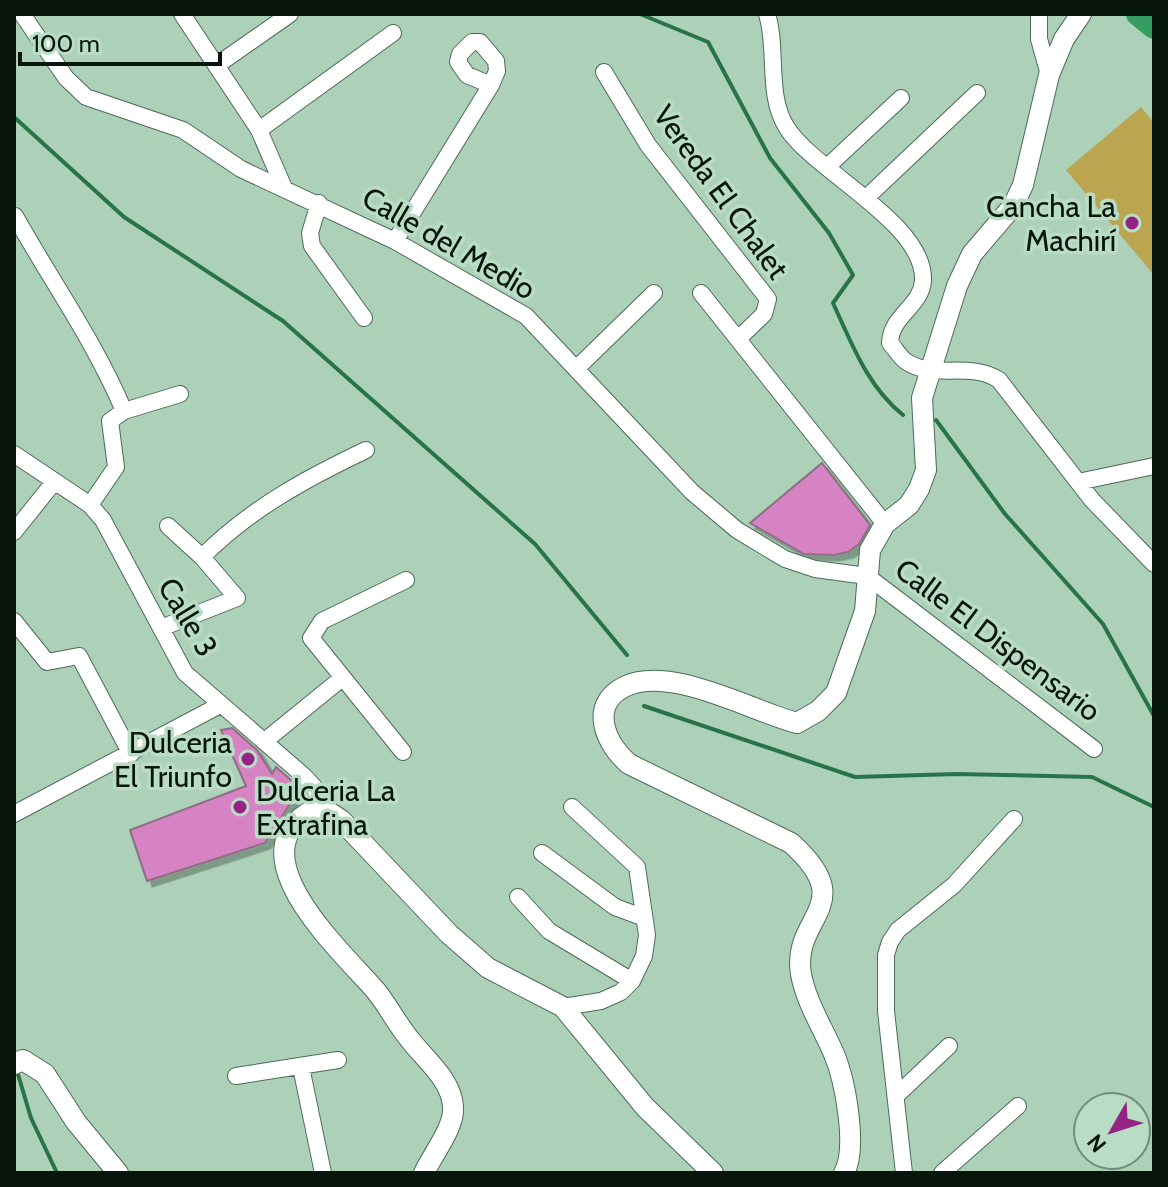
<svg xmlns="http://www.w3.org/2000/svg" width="1168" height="1187" font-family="Cabin,sans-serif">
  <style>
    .park { fill: #bba550 }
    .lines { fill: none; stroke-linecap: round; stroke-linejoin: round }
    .stream { stroke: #287448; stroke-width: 4 }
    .river { stroke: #359c62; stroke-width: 24 }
    .building { fill: #d583c3; stroke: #8d6e85; stroke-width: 2; filter: url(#shadow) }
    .minor-casing { stroke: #4b6c56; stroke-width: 18 }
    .major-casing { stroke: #4b6c56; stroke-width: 22 }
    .minor { stroke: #fff; stroke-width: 16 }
    .major { stroke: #fff; stroke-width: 20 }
    .poi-dot { fill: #942383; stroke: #b9ddc4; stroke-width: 3 }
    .labels { text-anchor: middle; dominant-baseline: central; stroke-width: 7; stroke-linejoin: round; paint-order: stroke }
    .street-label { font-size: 30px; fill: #08150d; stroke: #b9ddc4 }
    .poi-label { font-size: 30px; fill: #08150d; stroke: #b9ddc4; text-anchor: end }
  </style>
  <defs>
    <filter id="shadow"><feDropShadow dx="5.5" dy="5.5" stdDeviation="0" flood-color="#0004"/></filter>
  </defs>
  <rect width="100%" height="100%" fill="#add0b8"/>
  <path class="park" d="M1141,107L1154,123V275L1066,170Z"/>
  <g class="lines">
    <path class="stream" d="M640,14L708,42L770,158L829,233L853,275L833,303C852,344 867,386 903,415
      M14,117L124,217L283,321L535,544L627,655
      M936,420L1005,514L1103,624L1154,716
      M644,706L855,777L957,774L1092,777L1154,807
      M17,1071L31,1118L57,1173"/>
    <path class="river" d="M1138,14L1154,27"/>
  </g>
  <path class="building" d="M822,463L870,525L859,544L848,552L834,555L804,554L750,523Z
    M232,728L257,750L272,774L276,767L300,788L265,843L147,881L130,830L246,786L221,730Z"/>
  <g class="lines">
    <g class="minor-casing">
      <path id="minor" d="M22,14L66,78L86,97L183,130L241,169L395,241L526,316L692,492L737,530L785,559L815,569L867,576L1094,749
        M182,14L259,130L284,188
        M767,14C778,49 766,96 787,128C814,171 925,223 923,280C922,306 891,315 890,343C895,348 900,358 907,362C934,380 970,361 999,380L1092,500L1154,564
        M1039,14V39L1049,75
        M217,65L290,14
        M604,72L648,145L768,299L764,314L738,339
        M259,130L393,33
        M827,167L901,98
        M866,198L977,93
        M319,203L310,233L312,246L364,318
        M15,216C52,282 95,342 124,411
        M395,241L491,85L497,71L496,61L480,42H472L460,54L458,62L467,75L491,85
        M701,293L885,524
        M578,367L654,293
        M14,454L90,505L103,520L185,673L304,776L315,788L320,806
        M1078,482L1154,466
        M90,505L116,467L110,421L124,411L180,394
        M14,532L54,482
        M202,557C250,509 305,479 366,450
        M14,621L47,662L79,656L131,754
        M161,628L237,598L202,557L168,526
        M266,740L341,679
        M403,752L311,638L322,621L406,580
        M14,814L220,705
        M542,853L615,907L642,917
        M518,897L549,931L632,981
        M563,1007L601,1001L621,992L632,981L644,956L647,935L637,867L572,807
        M301,1067L323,1173
        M236,1076L338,1060
        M898,1094L949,1046
        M904,1173L886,1011V955L890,942L898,930L954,885L1014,819
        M942,1173L1018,1106"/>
    </g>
    <g class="major-casing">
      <path id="major" d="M14,1064L23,1060L45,1074L76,1122L118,1173
        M424,1173C432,1155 455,1127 453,1107C452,1081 426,1060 411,1041C398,1026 389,1007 376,991C340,949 227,849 320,806L341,820L449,934L488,968L563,1007L645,1107L713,1173
        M844,1173C858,1148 845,1080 834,1054C823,1028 806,1002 801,974C791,916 861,906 791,843L629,764C606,745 588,705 624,687C669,664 751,711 797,723L818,711L836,693L865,611L870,550L885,524L909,505L919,489L926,470L922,398L957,286L972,254L1013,206L1023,185L1049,75L1064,39L1081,14"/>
    </g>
    <use href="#minor" class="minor"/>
    <use href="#major" class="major"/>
  </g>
  <g class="poi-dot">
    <circle cx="1132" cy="223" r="8"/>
    <circle cx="248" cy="759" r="8"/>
    <circle cx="240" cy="807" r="8"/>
  </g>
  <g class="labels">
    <g class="street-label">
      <text transform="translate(721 192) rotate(54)">Vereda El Chalet</text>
      <text transform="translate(449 243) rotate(30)">Calle del Medio</text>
      <text transform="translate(188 617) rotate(59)">Calle 3</text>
      <text transform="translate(998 640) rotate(37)">Calle El Dispensario</text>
    </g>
    <g class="poi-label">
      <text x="1116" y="206">Cancha La<tspan x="1116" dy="34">Machirí</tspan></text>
      <text x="232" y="742">Dulceria<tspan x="232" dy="34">El Triunfo</tspan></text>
      <text x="256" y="790" text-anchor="start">Dulceria La<tspan x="256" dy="34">Extrafina</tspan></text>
    </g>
  </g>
  <rect width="1168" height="1187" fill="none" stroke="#08150d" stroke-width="32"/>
  <g transform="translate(1112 1131) rotate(231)"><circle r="38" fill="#b9ddc4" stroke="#728d7b" stroke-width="2"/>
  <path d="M0-6L14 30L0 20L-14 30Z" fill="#942383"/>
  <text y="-12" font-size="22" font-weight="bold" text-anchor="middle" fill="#08150d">N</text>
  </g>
  <path d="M20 52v12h200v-12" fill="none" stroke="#08150d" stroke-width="4"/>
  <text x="32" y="52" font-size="24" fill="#08150d" stroke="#b9ddc4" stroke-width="6" paint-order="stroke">100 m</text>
</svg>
